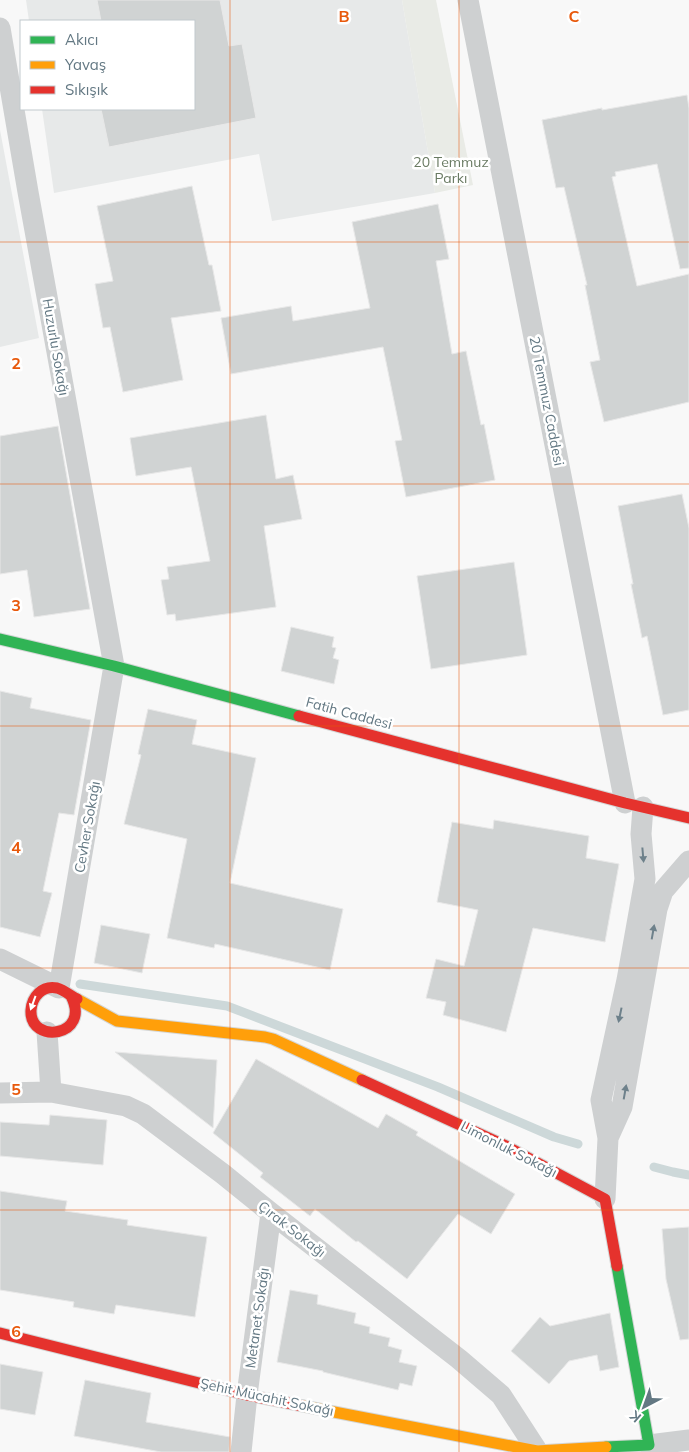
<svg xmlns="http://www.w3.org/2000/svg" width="689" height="1452" font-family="Mulish,sans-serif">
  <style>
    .built { fill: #e7e9e9 }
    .green { fill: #e9ebe6 }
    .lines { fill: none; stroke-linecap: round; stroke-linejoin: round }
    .stream { stroke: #cdd8d9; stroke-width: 9 }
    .building { fill: #d0d3d3; stroke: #e8e8e8 }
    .fast-casing { stroke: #d4d6d6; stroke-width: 13 }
    .slow-casing { stroke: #d4d6d6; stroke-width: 13 }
    .jam-casing { stroke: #d4d6d6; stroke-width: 13 }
    .street { stroke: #ced0d1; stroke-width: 21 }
    .fast { stroke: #30b455; stroke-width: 11 }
    .slow { stroke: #ff9f0a; stroke-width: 11 }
    .jam { stroke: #e5322d; stroke-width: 11 }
    .oneway { fill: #6e818b }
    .oneway2 { fill: #fff }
    .grid { fill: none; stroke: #e8590c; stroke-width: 1; stroke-opacity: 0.55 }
    .labels { text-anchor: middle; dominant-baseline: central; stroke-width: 5; stroke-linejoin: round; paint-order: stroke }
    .park-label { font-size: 14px; fill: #697a62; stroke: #fff }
    .street-label { font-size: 14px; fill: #637883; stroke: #fff }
    .grid-label { font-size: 16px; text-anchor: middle; font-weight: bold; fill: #e8590c; stroke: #fff; stroke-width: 5; stroke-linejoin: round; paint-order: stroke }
  </style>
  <rect width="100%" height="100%" fill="#f8f8f8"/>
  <path class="built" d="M26,0H402L435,193L272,221L259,154L54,193L42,109H194V21H29Z
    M0,130L39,338L0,347Z"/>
  <path class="green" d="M402,0H436L473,185L435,193Z"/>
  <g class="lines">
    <path class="stream" d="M80,984L227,1006L438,1087L554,1137L578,1144
      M654,1167L673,1172L689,1175"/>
  </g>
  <path class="building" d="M97,0H220L229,46L242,44L256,118L109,147L101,109H194V21H101Z
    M687,95L689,108V268L680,269L657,164L615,172L616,176L612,177L637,286L689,274V402L604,422L590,362L600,360L585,285H587L564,187L556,188L542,120L602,108V110Z
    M192,186L209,265H212L221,311L171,318L183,380L123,392L110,327L103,328L95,284L113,281L97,206Z
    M438,204L449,259L436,261L452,354L466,351L481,425L484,424L495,480L406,497L395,441L402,440L383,347L231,374L221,318L291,306L293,321L370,308L352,222Z
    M266,415L276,479L293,475L302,519L264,526L276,607L176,621L175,614L167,615L161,580L169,579L167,567L210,561L191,467L136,476L130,438Z
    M58,426L90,609L34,617L27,570L0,574V436Z
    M682,494L689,528V710L663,715L647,636L642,638L631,584H633L618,506Z
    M514,562L527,655L431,669L417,576Z
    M291,627L334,637L332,647L336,648L333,658L339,660L334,684L281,671Z
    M0,691L32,698L30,708L91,720L74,815L59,813L43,891L52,893L40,937L0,927Z
    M148,709L197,720L192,744L256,758L230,883L343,909L330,970L215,944L214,948L167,938L187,839L124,824L141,755L138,754Z
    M494,820L589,836L586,858L619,864L605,942L533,928L506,1032L443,1015L446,1002L426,998L436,959L464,966L478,910L437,902L452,822L493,829Z
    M101,925L150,934L142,973L94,963Z
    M115,1052L217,1060L213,1128Z
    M256,1059L378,1128L386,1114L418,1132L416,1135L515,1194L491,1234L458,1214L407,1279L358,1241L356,1242L315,1209L310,1216L260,1177L263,1173L213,1133Z
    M50,1115L107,1120L103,1165L0,1156V1122L49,1125Z
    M0,1191L67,1201L65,1211L128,1220L127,1225L207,1237L195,1317L116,1305L114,1314L73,1307L74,1302L0,1290Z
    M689,1227V1339L680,1340L666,1279L662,1229Z
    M290,1290L318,1295L317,1304L356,1313L354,1323L370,1327L369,1333L390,1338L388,1346L402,1350L399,1362L417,1366L412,1386L400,1383L398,1390L323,1372V1371L277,1362Z
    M610,1313L619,1367L600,1371L597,1355L569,1361L549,1384L511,1351L540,1317L550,1326Z
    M0,1364L43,1372L35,1415L0,1409Z
    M85,1380L151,1393L146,1422L230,1437L229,1452H161L74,1436Z"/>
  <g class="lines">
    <g class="fast-casing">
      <path id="fast" d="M0,639L114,666L299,716
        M606,1447L649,1445L617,1266"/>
    </g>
    <g class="slow-casing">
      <path id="slow" d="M77,999L117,1021L265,1037L273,1039L362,1080
        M303,1406L537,1451L606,1447"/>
    </g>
    <g class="jam-casing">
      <path id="jam" d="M299,716L625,803L689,818
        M71,996C92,1037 29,1045 31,1010C32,997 42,985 57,988C64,990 71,996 77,999
        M362,1080L506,1146L605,1199L617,1266
        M0,1333L247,1395L303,1406"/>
    </g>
    <path class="street" d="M468,0L625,803
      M0,28L28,192L114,666L59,988L0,959
      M47,1032L51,1092
      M0,1093L51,1092L126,1106L143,1114L223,1174L271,1213L459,1359L501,1395L538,1452
      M608,1138L622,1107L657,909L663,891L689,861
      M605,1199L608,1138L601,1100L627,980L645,879L641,834L643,807
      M649,1445L689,1440
      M241,1452L247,1395L271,1213"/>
    <use href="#fast" class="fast"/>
    <use href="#slow" class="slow"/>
    <use href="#jam" class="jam"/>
  </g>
  <defs><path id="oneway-solid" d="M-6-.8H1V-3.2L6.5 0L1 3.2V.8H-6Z" transform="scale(1.25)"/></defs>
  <g class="oneway">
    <use href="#oneway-solid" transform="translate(643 855) rotate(85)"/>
    <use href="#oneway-solid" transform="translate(653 932) rotate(-80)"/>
    <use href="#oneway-solid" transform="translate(620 1015) rotate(102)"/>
    <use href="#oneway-solid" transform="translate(625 1092) rotate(-80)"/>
  </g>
  <use class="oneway2" href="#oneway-solid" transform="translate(33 1003) rotate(110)"/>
  <path class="grid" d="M230,0V1452M459,0V1452M0,242H689M0,484H689M0,726H689M0,968H689M0,1210H689"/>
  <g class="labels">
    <g class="park-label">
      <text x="451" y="162">20 Temmuz<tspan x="451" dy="16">Parkı</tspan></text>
    </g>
    <g class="street-label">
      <text transform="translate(56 347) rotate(80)">Huzurlu Sokağı</text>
      <text transform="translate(547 401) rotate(79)">20 Temmuz Caddesi</text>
      <text transform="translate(349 713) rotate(15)">Fatih Caddesi</text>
      <text transform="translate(87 827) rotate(-80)">Cevher Sokağı</text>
      <text transform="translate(509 1149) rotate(27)">Limonluk Sokağı</text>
      <text transform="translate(292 1229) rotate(38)">Çırak Sokağı</text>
      <text transform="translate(257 1318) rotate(-82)">Metanet Sokağı</text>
      <text transform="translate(267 1397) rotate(12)">Şehit Mücahit Sokağı</text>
    </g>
  </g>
  <g class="grid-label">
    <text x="344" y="22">B</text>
    <text x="574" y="22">C</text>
    <text x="16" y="369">2</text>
    <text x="16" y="611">3</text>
    <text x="16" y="853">4</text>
    <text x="16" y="1095">5</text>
    <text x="16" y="1337">6</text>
  </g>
  <rect x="20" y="20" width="175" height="90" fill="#ffffff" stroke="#c1c9cd"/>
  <rect x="30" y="36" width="25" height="8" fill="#30b455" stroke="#c1c9cd"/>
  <text x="65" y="45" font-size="15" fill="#637883">Akıcı</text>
  <rect x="30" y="61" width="25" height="8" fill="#ff9f0a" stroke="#c1c9cd"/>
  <text x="65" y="70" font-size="15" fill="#637883">Yavaş</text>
  <rect x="30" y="86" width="25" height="8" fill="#e5322d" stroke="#c1c9cd"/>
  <text x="65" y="95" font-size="15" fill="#637883">Sıkışık</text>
  <g transform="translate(644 1407) rotate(221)" stroke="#ffffff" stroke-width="4" paint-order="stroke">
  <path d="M0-4L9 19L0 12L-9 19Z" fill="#637883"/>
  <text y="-8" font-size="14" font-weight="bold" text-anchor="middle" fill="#637883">K</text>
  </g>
</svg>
